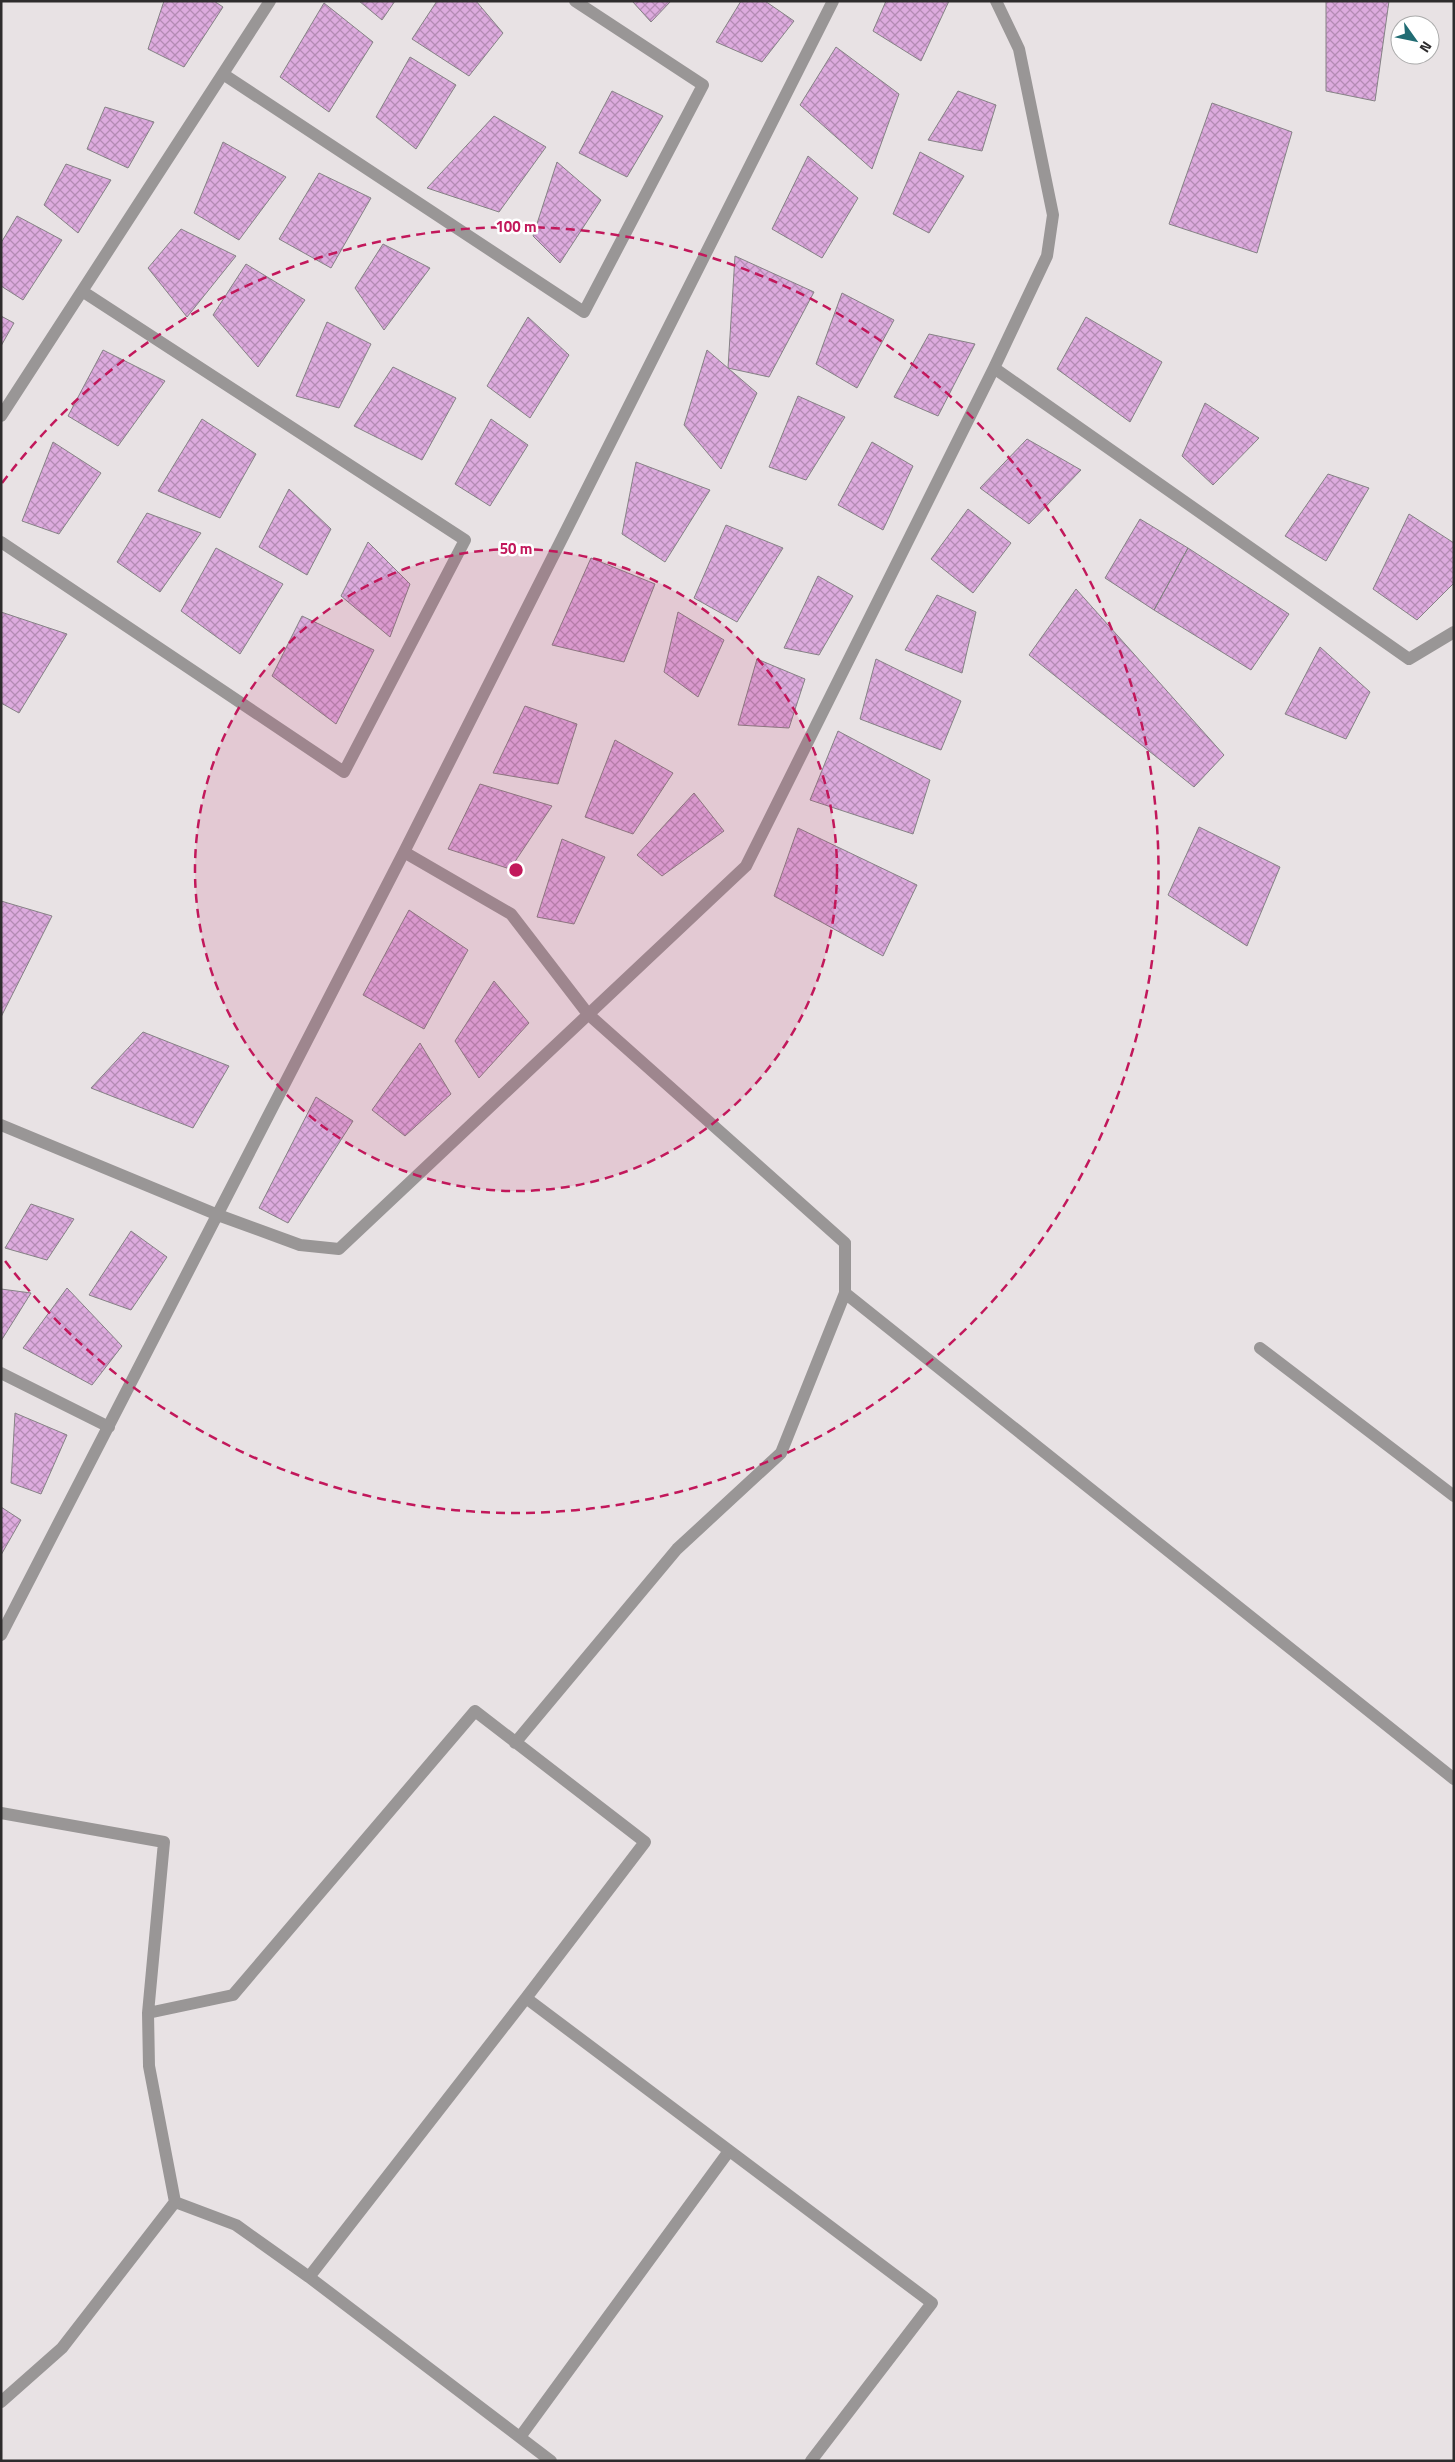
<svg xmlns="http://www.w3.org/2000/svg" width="1455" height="2462" font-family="'Titillium Web',sans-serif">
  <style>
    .building { fill: url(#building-cross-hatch); stroke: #868286 }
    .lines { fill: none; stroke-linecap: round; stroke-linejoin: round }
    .minor { stroke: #999696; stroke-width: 12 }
    .ring { fill: none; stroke: #c2185b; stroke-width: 2.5; stroke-dasharray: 9 6 }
    .centre { fill: #c2185b; stroke: #fff; stroke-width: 2.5 }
    .ring-label { font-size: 15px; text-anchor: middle; font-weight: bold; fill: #c2185b; stroke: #fff; stroke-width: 5; stroke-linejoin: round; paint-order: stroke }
  </style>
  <defs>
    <pattern id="building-cross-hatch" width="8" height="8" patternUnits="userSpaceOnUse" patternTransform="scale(1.25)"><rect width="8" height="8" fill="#ddabde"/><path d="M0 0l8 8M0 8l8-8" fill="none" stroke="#b48bb4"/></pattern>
  </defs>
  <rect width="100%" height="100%" fill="#e8e2e4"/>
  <path class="building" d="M164,1H214L223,7L184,67L148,49Z
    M359,1H395L382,20Z
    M437,1H476L503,33L469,76L412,39Z
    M632,1H671L651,22Z
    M741,1H765L794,21L762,62L716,42Z
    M886,1H949L921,61L873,31Z
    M1326,1H1389L1375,101L1326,91Z
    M324,3L373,42L329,112L280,77Z
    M836,47L899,94L872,169L800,105Z
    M410,57L456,85L416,149L376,117Z
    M612,91L663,116L627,177L579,153Z
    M958,91L996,105L982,151L928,140Z
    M1212,103L1292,132L1257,253L1169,224Z
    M105,107L154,122L128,168L87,149Z
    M494,116L546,147L499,212L427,188Z
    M223,142L286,177L239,240L194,213Z
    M920,152L964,176L929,233L893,214Z
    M808,156L858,198L822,258L772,229Z
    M557,162L601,200L560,263L533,236Z
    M66,164L111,180L78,233L44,205Z
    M319,173L371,198L331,268L279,239Z
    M17,216L62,240L23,300L1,286V243Z
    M181,229L236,256L187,317L148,268Z
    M383,244L430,268L384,330L355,288Z
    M735,256L814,292L769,377L728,368Z
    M246,264L305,300L258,367L213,315Z
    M842,293L894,320L857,388L816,364Z
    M1,316L14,323L1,346Z
    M528,317L569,355L530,418L487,386Z
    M1086,317L1162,362L1130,422L1057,369Z
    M327,322L371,344L339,408L296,396Z
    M929,334L975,344L938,416L894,397Z
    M103,350L165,381L118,446L68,416Z
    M707,350L757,393L721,469L684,425Z
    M393,367L456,398L422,460L354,426Z
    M798,396L845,417L806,480L769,467Z
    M1205,403L1259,438L1213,485L1182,456Z
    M202,419L256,454L220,518L158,491Z
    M491,419L528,445L490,506L455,484Z
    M1027,439L1081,470L1029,524L980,488Z
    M53,442L101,473L59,534L22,521Z
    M872,442L913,466L883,530L838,505Z
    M636,462L710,490L665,562L622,534Z
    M1328,474L1369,488L1326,561L1285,536Z
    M289,489L331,529L307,575L259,547Z
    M968,509L1011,543L973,593L931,559Z
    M147,513L201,533L160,592L117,562Z
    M1409,514L1454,543V583L1417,620L1373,589Z
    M1140,519L1188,548L1154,610L1105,578Z
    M726,525L783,548L737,622L694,598Z
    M368,542L410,584L390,637L341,596Z
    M216,548L283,584L240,654L181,611Z
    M1188,548L1289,614L1251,670L1154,610Z
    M591,558L655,584L624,662L552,645Z
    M818,576L853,596L819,655L784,648Z
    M1076,589L1224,755L1194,787L1029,655Z
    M937,595L976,612L962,673L905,650Z
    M1,612L67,634L19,713L1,703Z
    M678,612L724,640L698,697L664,672Z
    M302,616L374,650L336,724L272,676Z
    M1320,647L1370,692L1346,739L1285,714Z
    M757,659L805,679L789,728L738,725Z
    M876,659L961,701L941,750L860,719Z
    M525,706L577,724L558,784L493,773Z
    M838,731L930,780L913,834L810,800Z
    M615,740L673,773L633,834L585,817Z
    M480,784L552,806L510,869L448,849Z
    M694,793L724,831L662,876L637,855Z
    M1199,827L1280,867L1247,946L1168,895Z
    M798,828L917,885L883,956L774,896Z
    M562,839L605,857L574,924L537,917Z
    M1,901L52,916L1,1017Z
    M409,910L468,950L424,1029L363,995Z
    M494,981L529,1023L479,1078L455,1041Z
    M143,1032L229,1066L193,1128L91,1088Z
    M420,1043L451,1094L405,1136L372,1110Z
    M316,1097L353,1121L288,1223L259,1208Z
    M31,1204L74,1219L47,1260L5,1248Z
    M131,1231L167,1257L131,1310L89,1295Z
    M67,1288L122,1346L92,1385L23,1348Z
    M1,1289L31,1293L1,1341Z
    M15,1413L67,1435L41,1494L11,1483Z
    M1,1507L21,1520L1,1555Z"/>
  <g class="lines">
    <path class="minor" d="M223,74L584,312L703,85L575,1
      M994,368L1409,659L1454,632
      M1,416L270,1
      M1,542L344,772L465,540L82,291
      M404,852L511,914L588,1014L845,1243V1293L1454,1779
      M1,1125L218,1215L300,1245L339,1249L746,866L994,368L1047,256L1053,215L1019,49L996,1
      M1260,1348L1454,1496
      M1,1373L109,1427
      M1,1635L404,852L833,1
      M515,1743L677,1549L781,1453L845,1293
      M1,1813L164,1842L148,2013L149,2066L175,2202L62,2348L1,2402
      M526,1998L932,2303L811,2461
      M148,2013L233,1995L475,1711L645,1842L526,1998L309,2277
      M175,2202L236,2225L309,2277L551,2461
      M520,2437L729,2151"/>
  </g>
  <circle cx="516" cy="870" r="321" fill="#c2185b" fill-opacity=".12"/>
  <g class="ring">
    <circle cx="516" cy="870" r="321"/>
    <path d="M2 483A643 643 0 1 1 2 1257"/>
  </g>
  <circle cx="516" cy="870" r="8" class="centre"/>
  <g class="ring-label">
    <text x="516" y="232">100 m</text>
    <text x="516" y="554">50 m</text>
  </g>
  <rect width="1455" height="2462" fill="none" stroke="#2e2c2d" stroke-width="5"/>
  <g transform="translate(1415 40) rotate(123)"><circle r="24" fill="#ffffff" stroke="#ababab"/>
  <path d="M0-4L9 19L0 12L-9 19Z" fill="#216c73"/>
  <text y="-8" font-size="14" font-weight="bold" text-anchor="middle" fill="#2e2c2d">N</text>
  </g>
</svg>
